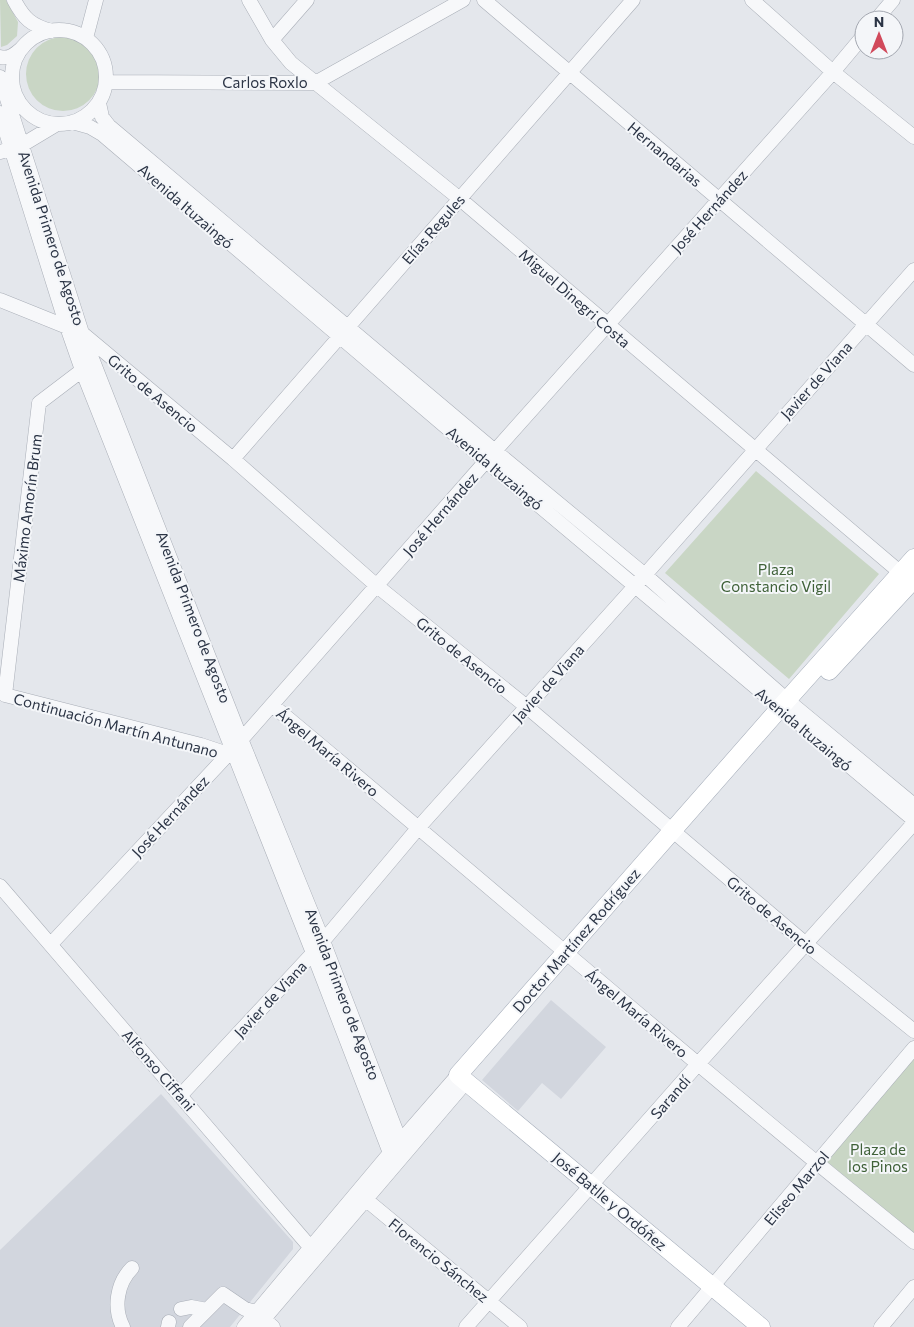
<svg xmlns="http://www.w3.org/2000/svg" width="914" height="1327" font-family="Commissioner,sans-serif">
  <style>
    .built { fill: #d2d6de }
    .green { fill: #c9d6c5 }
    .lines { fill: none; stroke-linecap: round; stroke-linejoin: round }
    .minor-casing { stroke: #a9aeb7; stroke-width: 15 }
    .major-casing { stroke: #a3abb8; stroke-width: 19 }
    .minor { stroke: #f7f8fa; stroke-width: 14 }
    .major { stroke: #fff; stroke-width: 18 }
    .labels { text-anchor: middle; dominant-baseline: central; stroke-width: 4; stroke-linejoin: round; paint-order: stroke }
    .street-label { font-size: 15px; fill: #2b3445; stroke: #f4f6f9 }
    .park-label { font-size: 15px; fill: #3f6138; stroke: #f4f6f9 }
  </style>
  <rect width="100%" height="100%" fill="#e4e7ec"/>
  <path class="built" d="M551,1000L606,1047L561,1099L542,1083L518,1111L482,1080Z
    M161,1094L293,1242V1249L230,1327H0V1250Z"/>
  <path class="green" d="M0,0H6L18,22L17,36L7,45L1,47Z
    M26 74a37 37 0 1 1 74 0a37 37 0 1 1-74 0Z
    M756,471L879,574L789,679L665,573Z
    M914,1057V1234L826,1161Z"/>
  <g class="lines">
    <g class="minor-casing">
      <path id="minor" d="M14,0C24,19 31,25 51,31
        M249,0L272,40L291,63L460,199L908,579
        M484,0L914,365
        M752,0L833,72L914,137
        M876,20L893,0
        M12 77a47 47 0 1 1 94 0a47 47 0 1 1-94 0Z
        M86,38L96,0
        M272,40L307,0
        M0,57C9,59 14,55 21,49
        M0,77L82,333L241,739L323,941L400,1141L409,1148
        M106,82L315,83L463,0
        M99,103L102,117L109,126L495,451L645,575L787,700L914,805
        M0,113L67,327L82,370L313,953L390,1153L398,1161
        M72,122L90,127L102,134L486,461L914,820
        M0,152L22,145L57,124
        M0,300L82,333L233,459L377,586L527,707L806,944L914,1031
        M233,459L633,0
        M5,695L39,403L89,365
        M5,695L201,745L228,754
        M272,705C486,883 697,1067 914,1242
        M0,886L317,1255
        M51,944L233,749L486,461L833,72L864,35
        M180,1096L313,953L419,827L636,585L914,270
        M358,1193L520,1327
        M181,1309L191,1307L207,1310
        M123,1327C113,1308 117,1283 132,1268
        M168,1327L169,1322
        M190,1327L223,1294L245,1309L256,1312L273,1327
        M244,1327L390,1153L458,1075
        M257,1327L466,1082
        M466,1327L698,1064L914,823
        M678,1327L914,1048
        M881,1327L914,1287"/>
    </g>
    <g class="major-casing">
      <path id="major" d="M829,671L914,579
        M761,1327L458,1075L787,700L914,558"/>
    </g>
    <use href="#minor" class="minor"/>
    <use href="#major" class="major"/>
  </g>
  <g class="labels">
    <g class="street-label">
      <text x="265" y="82">Carlos Roxlo</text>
      <text transform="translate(665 154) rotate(40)">Hernandarias</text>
      <text transform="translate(186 206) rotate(41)">Avenida Ituzaingó</text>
      <text transform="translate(709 211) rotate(-48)">José Hernández</text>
      <text transform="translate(433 229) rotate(-49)">Elías Regules</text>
      <text transform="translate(52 238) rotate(72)">Avenida Primero de Agosto</text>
      <text transform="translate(575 298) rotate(41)">Miguel Dinegri Costa</text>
      <text transform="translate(816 380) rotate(-48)">Javier de Viana</text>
      <text transform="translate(153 393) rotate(40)">Grito de Asencio</text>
      <text transform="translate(495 468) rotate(40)">Avenida Ituzaingó</text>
      <text transform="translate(27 508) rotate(-83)">Máximo Amorín Brum</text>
      <text transform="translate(440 514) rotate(-49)">José Hernández</text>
      <text transform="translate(194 617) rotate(69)">Avenida Primero de Agosto</text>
      <text transform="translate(462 655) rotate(39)">Grito de Asencio</text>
      <text transform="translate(548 683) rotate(-48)">Javier de Viana</text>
      <text transform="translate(116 725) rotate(15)">Continuación Martín Antunano</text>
      <text transform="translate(804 729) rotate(40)">Avenida Ituzaingó</text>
      <text transform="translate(328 752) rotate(40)">Ángel María Rivero</text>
      <text transform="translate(170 816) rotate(-47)">José Hernández</text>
      <text transform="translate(772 915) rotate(40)">Grito de Asencio</text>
      <text transform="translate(576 940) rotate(-49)">Doctor Martínez Rodríguez</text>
      <text transform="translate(343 994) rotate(69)">Avenida Primero de Agosto</text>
      <text transform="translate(270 999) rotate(-47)">Javier de Viana</text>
      <text transform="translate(637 1013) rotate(40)">Ángel María Rivero</text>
      <text transform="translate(159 1070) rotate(49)">Alfonso Ciffani</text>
      <text transform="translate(670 1097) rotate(-49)">Sarandí</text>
      <text transform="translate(796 1188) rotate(-50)">Eliseo Marzol</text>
      <text transform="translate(610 1201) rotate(40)">José Batlle y Ordóñez</text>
      <text transform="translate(439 1260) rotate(39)">Florencio Sánchez</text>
    </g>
    <g class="park-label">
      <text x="776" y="569">Plaza<tspan x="776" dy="17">Constancio Vigil</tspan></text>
      <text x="878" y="1149">Plaza de<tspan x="878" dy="17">los Pinos</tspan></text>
    </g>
  </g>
  <g transform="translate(879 35)"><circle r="24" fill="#f4f6f9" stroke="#a4a8b1"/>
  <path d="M0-4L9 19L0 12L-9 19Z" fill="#d1495b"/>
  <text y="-8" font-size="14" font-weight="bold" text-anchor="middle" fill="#2b3445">N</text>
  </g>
</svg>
